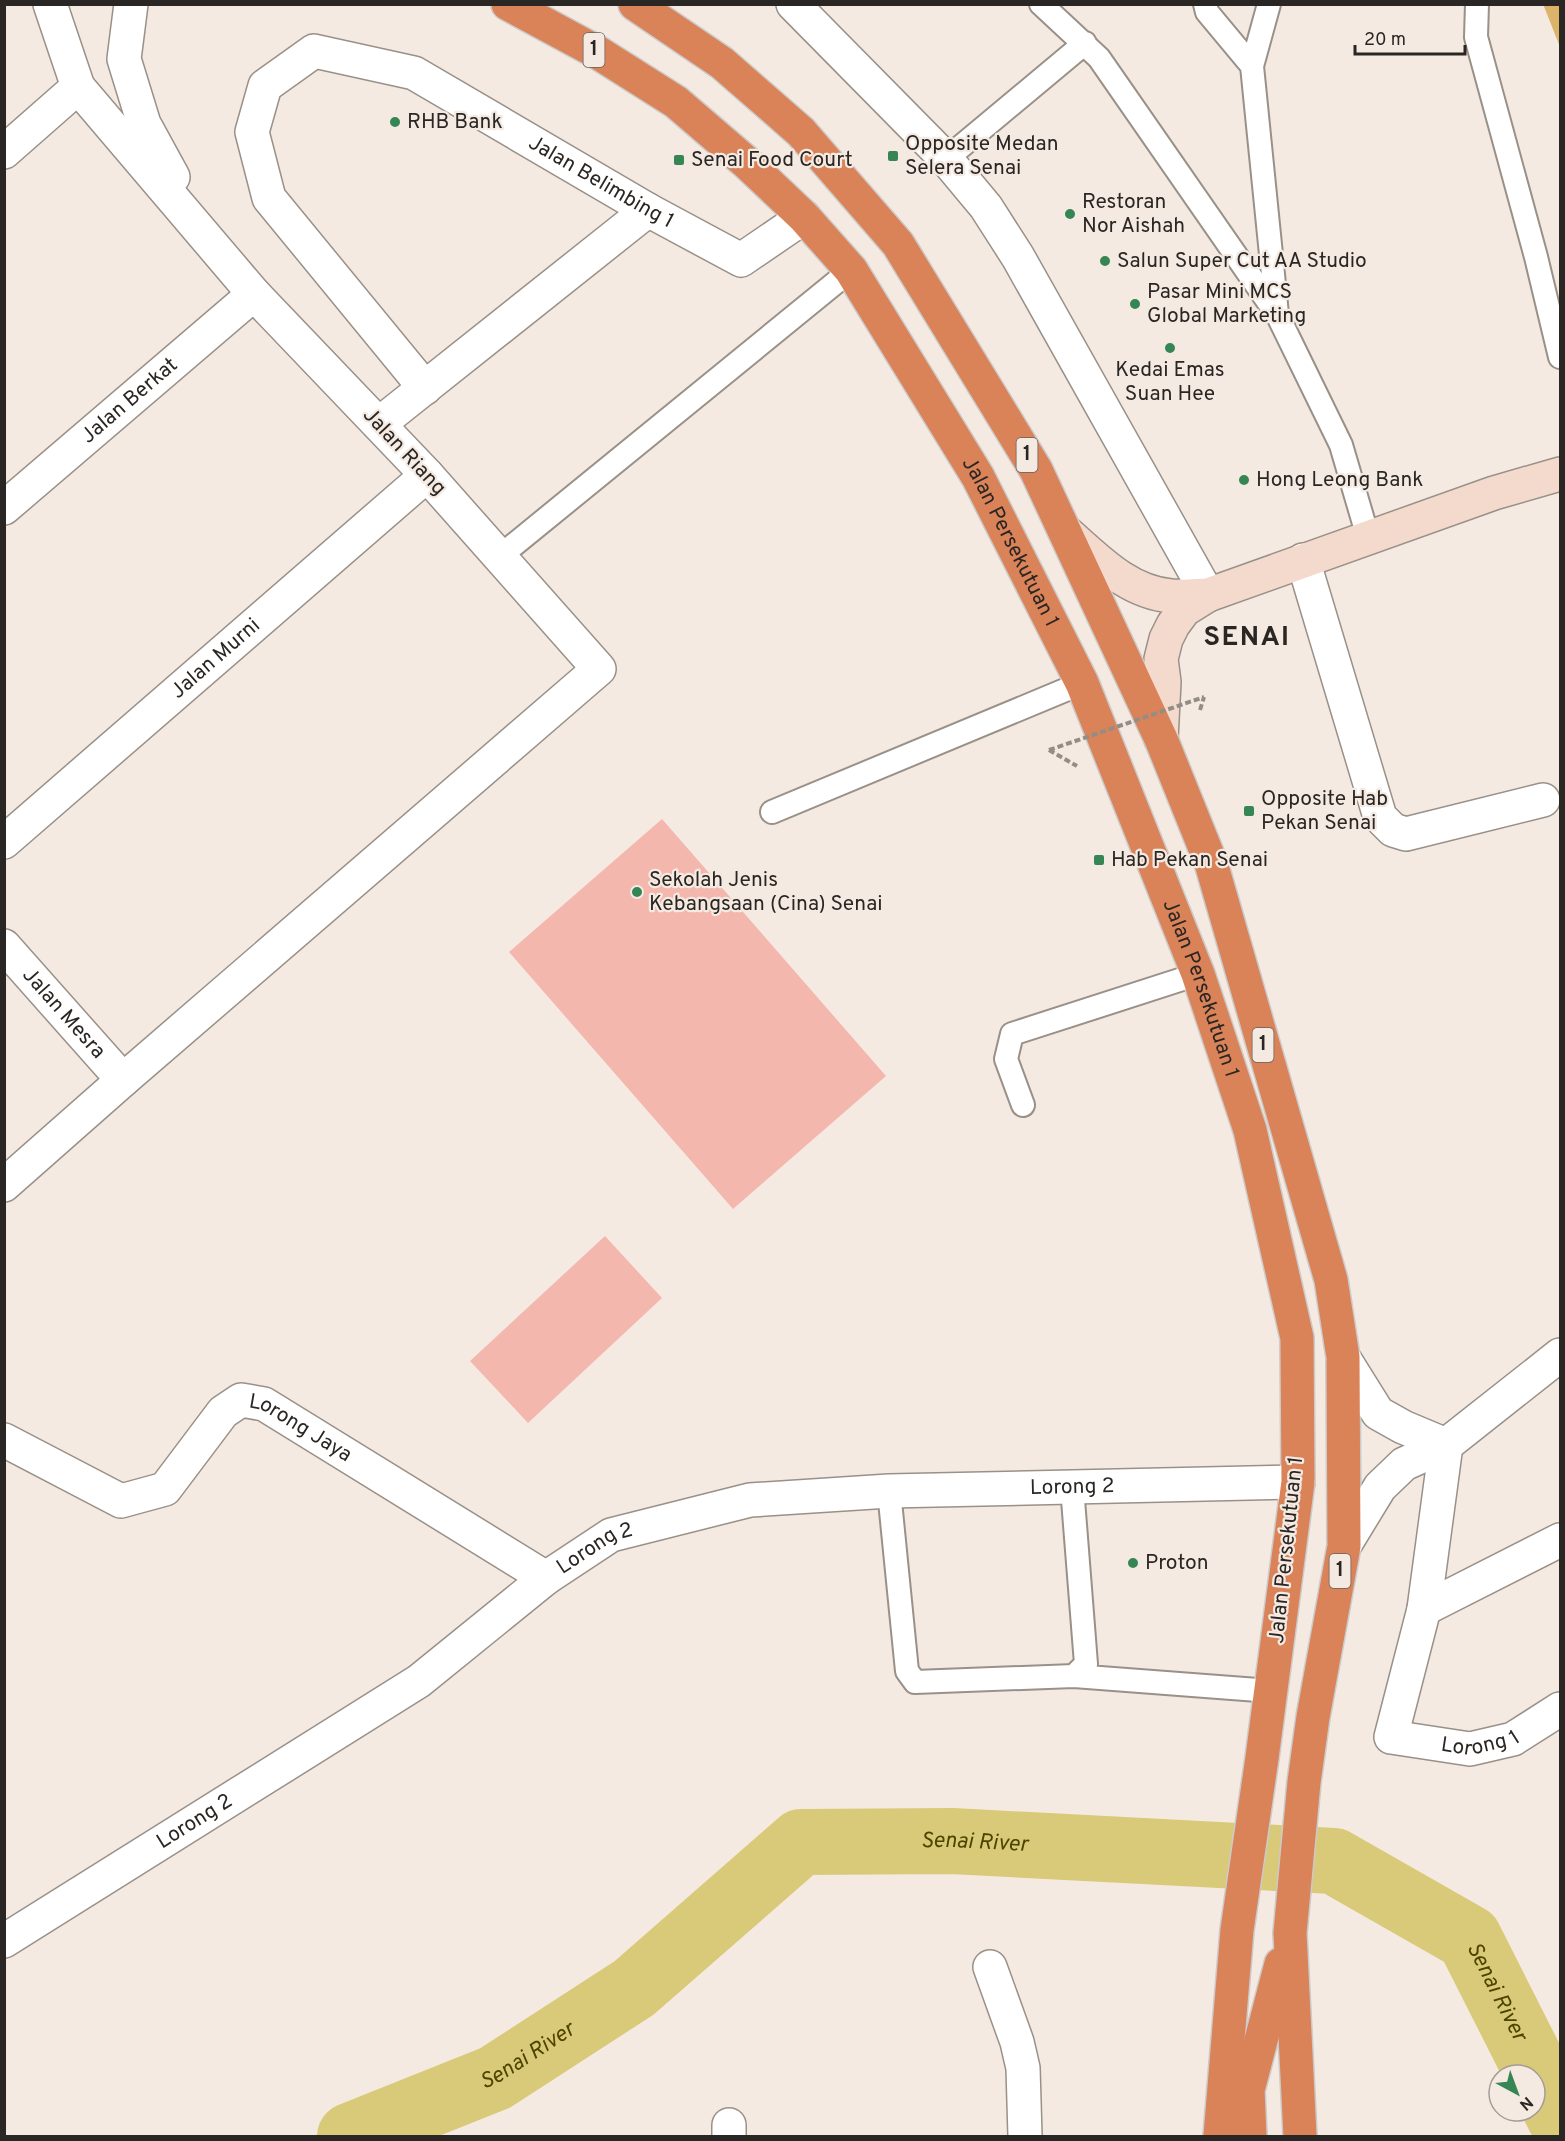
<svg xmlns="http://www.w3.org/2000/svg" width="1565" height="2141" font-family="Overpass,sans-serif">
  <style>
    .green { fill: #f4b7ae }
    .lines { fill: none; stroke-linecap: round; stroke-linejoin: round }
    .river { stroke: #d8ca78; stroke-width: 66 }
    .building { fill: #dcb469 }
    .lane-casing { stroke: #999088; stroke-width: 26 }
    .street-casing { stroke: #999088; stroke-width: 36 }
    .secondary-casing { stroke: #999088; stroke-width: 36 }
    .highway-casing { stroke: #cccbca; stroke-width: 36 }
    .path { stroke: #948d87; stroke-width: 4; stroke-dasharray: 6 3; stroke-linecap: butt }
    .lane { stroke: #fff; stroke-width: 22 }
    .street { stroke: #fff; stroke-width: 33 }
    .secondary { stroke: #f4dacd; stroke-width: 33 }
    .highway { stroke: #da8258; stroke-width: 33 }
    .path-bridge { stroke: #948d87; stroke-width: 4; stroke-dasharray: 6 3; stroke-linecap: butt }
    .poi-dot { fill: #358555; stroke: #f5eae2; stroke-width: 2 }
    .labels { text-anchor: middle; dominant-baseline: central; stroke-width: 4.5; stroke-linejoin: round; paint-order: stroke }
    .shield { fill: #f5eae2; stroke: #67615c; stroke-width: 1.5 }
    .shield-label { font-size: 20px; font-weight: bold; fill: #2a2623 }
    .poi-label { font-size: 21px; fill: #2a2623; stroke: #f5eae2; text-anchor: start }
    .street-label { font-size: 21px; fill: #2a2623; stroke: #f5eae2 }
    .water-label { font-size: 22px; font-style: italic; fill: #4e4400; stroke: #f5eae2 }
    .district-label { font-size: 27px; font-weight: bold; letter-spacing: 1.5px; fill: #2a2623; stroke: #f5eae2 }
  </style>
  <rect width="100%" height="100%" fill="#f5eae2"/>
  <path class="green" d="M662,819L886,1076L733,1209L509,952Z
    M605,1236L662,1298L528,1423L470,1361Z"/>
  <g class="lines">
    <path class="river" id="s1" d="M350,2136L495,2078L634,1988L801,1842L952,1841L1334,1861L1469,1938L1560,2118"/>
  </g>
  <path class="building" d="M1543,4H1560V47Z"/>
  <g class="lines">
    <g class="lane-casing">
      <path id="lane" d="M1041,4L1099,58L1276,313
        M1205,4L1207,12L1252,66L1277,314L1341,445L1368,537
        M1477,4L1476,37L1536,257L1560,357
        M1252,66L1269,4
        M946,159L1085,43
        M499,557L851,270
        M772,812L1082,683
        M1023,1105L1006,1059L1012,1034L1198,974
        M1072,1487L1086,1664L1074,1676
        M889,1491L907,1671L915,1682L1074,1676L1271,1691"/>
    </g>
    <g class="street-casing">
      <g id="street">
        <path d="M131,4L124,59L144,124L173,177"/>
        <path d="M793,4L946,159L986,207L1018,257L1208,595"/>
        <path d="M4,152L78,87"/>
        <path id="s2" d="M425,388L269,198L252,132L265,86L314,51L414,73L648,210L741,260L804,217"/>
        <path d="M379,424L648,210"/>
        <path id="s3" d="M4,508L254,294"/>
        <path d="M1303,560L1380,817L1393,830L1406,834L1543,800"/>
        <path id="s4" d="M4,842L427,475"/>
        <path id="s5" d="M4,946L123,1080"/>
        <path d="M4,1185L123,1080L599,669L427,475L254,294L78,87L50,4"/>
        <path d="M1343,1357L1378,1413L1403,1427L1446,1445"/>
        <path id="s6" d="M4,1440L121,1501L165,1489L223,1412L241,1400L264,1404L546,1578"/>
        <path id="s7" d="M1446,1445L1424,1609L1391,1737L1470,1749L1513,1739L1560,1709"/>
        <path d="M1344,1546L1380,1487L1404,1464L1446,1445L1560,1355"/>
        <path d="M1424,1609L1560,1540"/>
        <path id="s8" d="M4,1941L419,1681L546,1578L611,1535L750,1500L889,1491L1298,1482"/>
        <path d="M990,1967L1017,2042L1023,2068L1025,2136"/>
        <path d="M729,2136V2125"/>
      </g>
    </g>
    <g class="secondary-casing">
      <path id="secondary" d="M1066,532C1097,559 1127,592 1171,596C1183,597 1196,595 1208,595
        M1161,739L1164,682L1161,659L1166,639L1173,625L1184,610L1208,595L1494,493L1560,474"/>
    </g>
    <g class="highway-casing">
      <g id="highway">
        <path id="s9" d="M508,4L597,52L676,102L747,163L804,217L851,270L978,477L1082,683L1198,974L1250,1130L1297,1338L1298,1482L1262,1758L1237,1930L1220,2136"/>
        <path d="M635,4L722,63L801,132L898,244L1036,470L1161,739L1211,863L1331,1280L1343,1357L1344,1546L1313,1717L1304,1782L1290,1933L1300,2136"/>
        <path d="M1250,2136L1248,2090L1281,1964"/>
      </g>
    </g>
    <path class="path" d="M1200,710L1204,697
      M1049,750L1077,766"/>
    <use href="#lane" class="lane"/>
    <use href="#street" class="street"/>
    <use href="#secondary" class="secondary"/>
    <use href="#highway" class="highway"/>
    <path class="path-bridge" d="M1049,750L1204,697"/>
  </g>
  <g class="poi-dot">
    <circle cx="395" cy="122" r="6"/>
    <rect x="887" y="150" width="12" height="12" rx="3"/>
    <rect x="673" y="154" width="12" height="12" rx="3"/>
    <circle cx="1070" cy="214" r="6"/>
    <circle cx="1105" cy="261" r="6"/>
    <circle cx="1135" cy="304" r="6"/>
    <circle cx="1170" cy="348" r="6"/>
    <circle cx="1244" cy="480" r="6"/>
    <rect x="1243" y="805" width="12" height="12" rx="3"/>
    <rect x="1093" y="854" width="12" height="12" rx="3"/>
    <circle cx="637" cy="892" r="6"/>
    <circle cx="1133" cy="1563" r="6"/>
  </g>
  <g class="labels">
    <g class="shield">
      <rect x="583.5" y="33" width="21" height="34" rx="4.5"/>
      <rect x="1016.5" y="438" width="21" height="34" rx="4.5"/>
      <rect x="1252.5" y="1028" width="21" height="34" rx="4.5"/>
      <rect x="1329.5" y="1554" width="21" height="34" rx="4.5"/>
    </g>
    <g class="shield-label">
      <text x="594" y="50">1</text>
      <text x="1027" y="455">1</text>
      <text x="1263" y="1045">1</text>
      <text x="1340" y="1571">1</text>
    </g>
    <g class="poi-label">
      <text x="407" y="122">RHB Bank</text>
      <text x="905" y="144">Opposite Medan<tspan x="905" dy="24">Selera Senai</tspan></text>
      <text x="691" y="160">Senai Food Court</text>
      <text x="1082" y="202">Restoran<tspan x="1082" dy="24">Nor Aishah</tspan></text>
      <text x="1117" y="261">Salun Super Cut AA Studio</text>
      <text x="1147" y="292">Pasar Mini MCS<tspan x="1147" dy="24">Global Marketing</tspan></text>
      <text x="1170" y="370" text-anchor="middle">Kedai Emas<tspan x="1170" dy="24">Suan Hee</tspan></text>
      <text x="1256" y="480">Hong Leong Bank</text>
      <text x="1261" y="799">Opposite Hab<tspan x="1261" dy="24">Pekan Senai</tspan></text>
      <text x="1111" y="860">Hab Pekan Senai</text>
      <text x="649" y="880">Sekolah Jenis<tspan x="649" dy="24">Kebangsaan (Cina) Senai</tspan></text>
      <text x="1145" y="1563">Proton</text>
    </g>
    <g class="street-label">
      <text stroke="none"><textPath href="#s2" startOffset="741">Jalan Belimbing 1</textPath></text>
      <text stroke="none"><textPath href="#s3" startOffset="165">Jalan Berkat</textPath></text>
      <text transform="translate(404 452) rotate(47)">Jalan Riang</text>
      <text stroke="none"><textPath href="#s9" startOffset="753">Jalan Persekutuan 1</textPath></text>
      <text stroke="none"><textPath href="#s4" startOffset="280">Jalan Murni</textPath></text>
      <text stroke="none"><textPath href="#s9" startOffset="1239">Jalan Persekutuan 1</textPath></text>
      <text stroke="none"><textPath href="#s5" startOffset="90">Jalan Mesra</textPath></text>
      <text stroke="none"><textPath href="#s6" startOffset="362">Lorong Jaya</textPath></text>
      <text stroke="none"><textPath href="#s8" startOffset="1197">Lorong 2</textPath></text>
      <text transform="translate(1287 1550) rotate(-84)">Jalan Persekutuan 1</text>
      <text stroke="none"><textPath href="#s8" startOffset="711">Lorong 2</textPath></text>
      <text stroke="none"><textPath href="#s7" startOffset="388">Lorong 1</textPath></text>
      <text stroke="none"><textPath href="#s8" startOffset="225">Lorong 2</textPath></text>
    </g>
    <g class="water-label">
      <text stroke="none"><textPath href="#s1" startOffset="717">Senai River</textPath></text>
      <text stroke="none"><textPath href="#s1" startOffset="1293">Senai River</textPath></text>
      <text stroke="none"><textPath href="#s1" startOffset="195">Senai River</textPath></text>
    </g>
    <g class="district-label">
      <text x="1247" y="638">SENAI</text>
    </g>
  </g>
  <rect width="1565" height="2141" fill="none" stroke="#2a2623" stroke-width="12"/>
  <g transform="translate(1517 2093) rotate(139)"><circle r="28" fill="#f5eae2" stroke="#a49c96" stroke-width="1.5"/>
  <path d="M0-4.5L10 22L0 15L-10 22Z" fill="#358555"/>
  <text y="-9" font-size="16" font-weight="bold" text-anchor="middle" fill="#2a2623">N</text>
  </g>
  <path d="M1355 45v9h110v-9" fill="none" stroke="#2a2623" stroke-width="3"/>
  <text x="1364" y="45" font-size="18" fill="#2a2623" stroke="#f5eae2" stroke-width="4.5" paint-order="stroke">20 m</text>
</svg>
